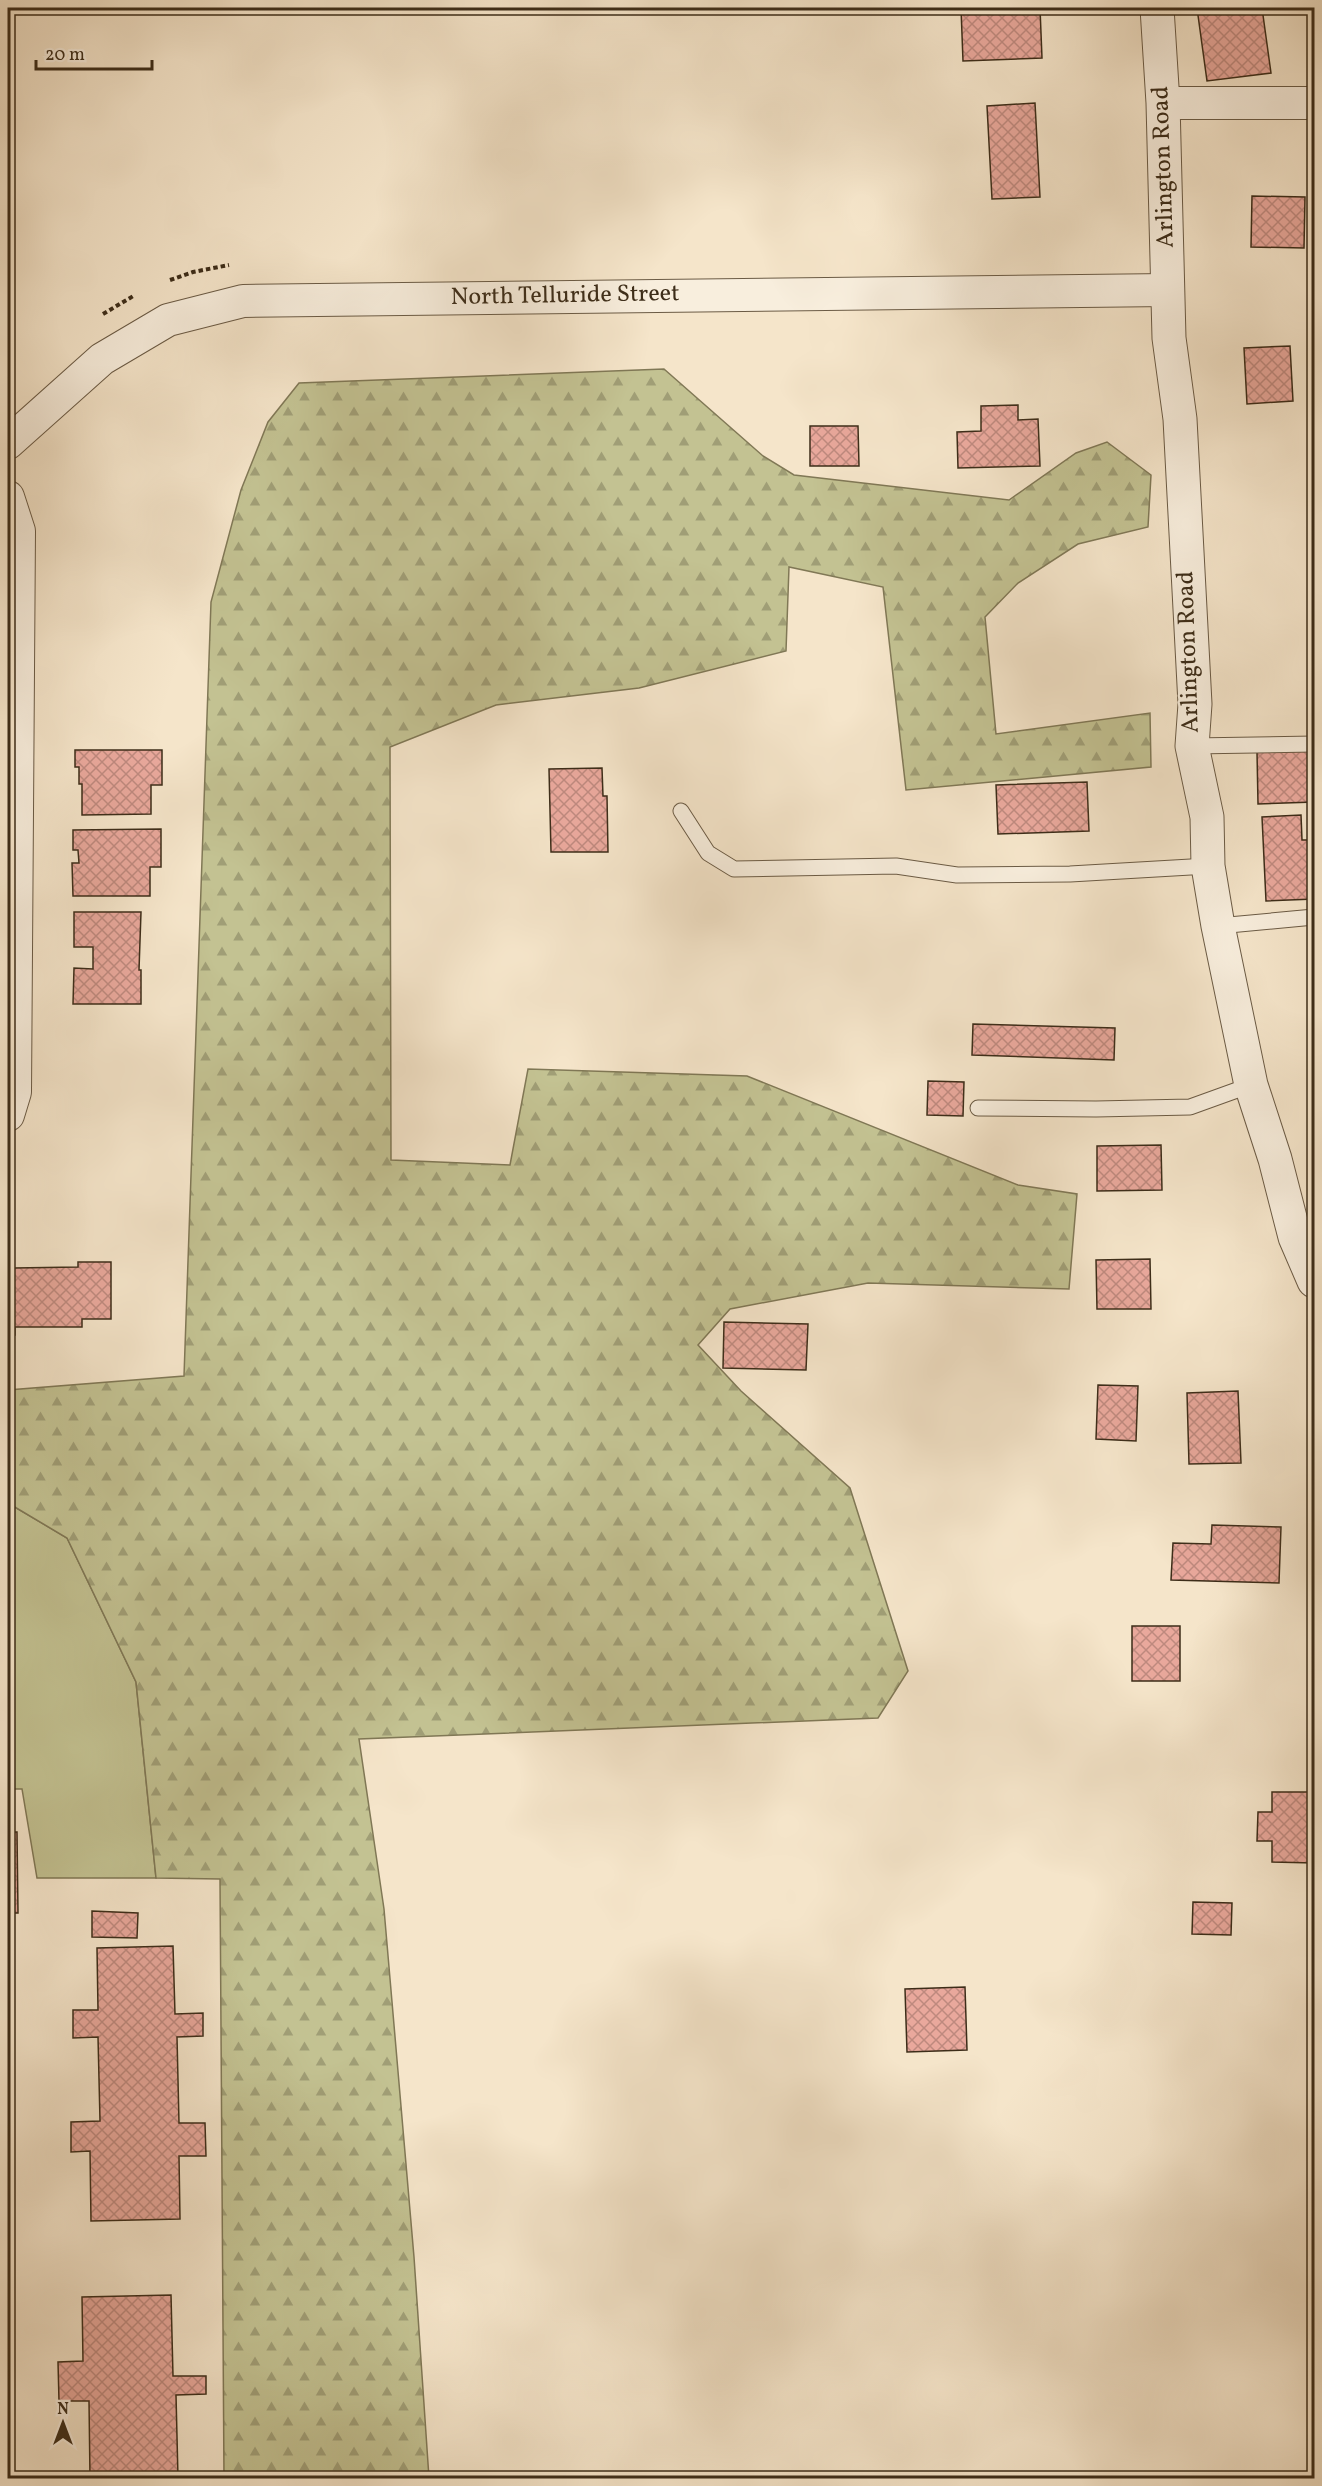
<svg xmlns="http://www.w3.org/2000/svg" width="1322" height="2486" font-family="Vollkorn,serif">
  <style>
    .grass { fill: #c3c292; stroke: #807856; stroke-width: 1.5 }
    .forest { fill: url(#forest-firs); stroke: #807856; stroke-width: 1.5 }
    .building { fill: url(#building-cross-hatch); stroke: #3d2d19; stroke-width: 1.5 }
    .lines { fill: none; stroke-linecap: round; stroke-linejoin: round }
    .service-casing { stroke: #6b5b45; stroke-width: 17 }
    .minor-casing { stroke: #6b5b45; stroke-width: 34 }
    .tertiary-casing { stroke: #6b5b45; stroke-width: 35 }
    .path { stroke: #3d2d19; stroke-width: 4; stroke-dasharray: 4.5 3; stroke-linecap: butt }
    .service { stroke: #f8eedd; stroke-width: 15 }
    .minor { stroke: #f8eedd; stroke-width: 32 }
    .tertiary { stroke: #f8eedd; stroke-width: 33 }
    .labels { text-anchor: middle; dominant-baseline: central; stroke-width: 4.5; stroke-linejoin: round; paint-order: stroke }
    .street-label { font-size: 24px; fill: #3d2d19; stroke: #f8eedd }
  </style>
  <defs>
    <pattern id="forest-firs" width="22" height="20" patternUnits="userSpaceOnUse" patternTransform="scale(1.5)"><rect width="22" height="20" fill="#c3c292"/><path d="M5 1l3.5 6h-7zM16 11l3.5 6h-7z" fill="#a09e76"/></pattern>
    <pattern id="building-cross-hatch" width="8" height="8" patternUnits="userSpaceOnUse" patternTransform="scale(1.5)"><rect width="8" height="8" fill="#e9a89c"/><path d="M0 0l8 8M0 8l8-8" fill="none" stroke="#be897e"/></pattern>
  </defs>
  <rect width="100%" height="100%" fill="#f5e5ca"/>
  <filter id="stains"><feTurbulence type="fractalNoise" baseFrequency=".00333" numOctaves="4"/><feColorMatrix values="0 0 0 0 .2 0 0 0 0 .09 0 0 0 0 .02 0 0 0 .5 -.17"/></filter>
  <radialGradient id="worn" r=".72"><stop offset=".6" stop-color="#630" stop-opacity="0"/><stop offset="1" stop-color="#630" stop-opacity=".3"/></radialGradient>
  <path class="grass" d="M8,1503L67,1538L136,1682L156,1878H37L22,1789H8Z"/>
  <path class="forest" d="M664,369L763,456L794,475L1009,500L1076,453L1107,442L1151,475L1148,527L1078,544L1018,583L985,617L996,734L1150,713L1151,767L906,790L883,587L789,567L786,651L639,688L496,705L390,747L391,1160L510,1165L528,1069L747,1076L1018,1185L1077,1194L1069,1289L868,1283L730,1309L698,1345L741,1391L850,1488L908,1671L878,1718L359,1739L384,1909L414,2257L429,2478H224L220,1879L156,1878L136,1682L67,1538L8,1503V1390L184,1376L211,602L241,490L268,422L299,383Z"/>
  <path class="building" d="M961,8H1040L1042,58L963,61Z
    M1197,8H1262L1271,73L1207,81Z
    M1035,103L1040,197L992,199L987,106Z
    M1252,196L1305,197L1304,248L1251,247Z
    M1290,346L1293,401L1247,404L1244,348Z
    M1018,405V420L1038,419L1040,466L958,468L957,432L981,431V406Z
    M810,426H858L859,466H810Z
    M75,750H162V785H151V814L82,815V784H79V767H75Z
    M1314,751V802L1258,804L1257,752Z
    M602,768L603,796H607L608,852H551L549,769Z
    M1087,782L1089,831L998,834L996,785Z
    M1301,815L1302,840H1314V899L1266,901L1262,817Z
    M161,829V867H150V896H73L72,863H79L78,850H73V830Z
    M74,912H141L139,970H141V1004H73L74,968L93,969V947H74Z
    M973,1024L1115,1028L1114,1060L972,1055Z
    M928,1081L964,1082L963,1116L927,1115Z
    M1161,1145L1162,1190L1097,1191V1146Z
    M1150,1259L1151,1309H1097L1096,1260Z
    M78,1262H111V1319H82V1327H15V1335H8V1275H14V1268L78,1267Z
    M724,1322L808,1324L806,1370L723,1368Z
    M1098,1385L1138,1386L1136,1441L1096,1439Z
    M1238,1391L1241,1463L1189,1464L1187,1393Z
    M1212,1525L1281,1527L1279,1583L1171,1580L1173,1543L1211,1544Z
    M1132,1626H1180V1681H1132Z
    M1272,1792H1314V1863L1272,1862V1841H1257L1258,1812H1272Z
    M8,1832H17L18,1913H8Z
    M1193,1902L1232,1903L1231,1935L1192,1934Z
    M92,1911L138,1913L137,1938L92,1937Z
    M173,1946L175,2014L203,2013V2036L177,2037L179,2123H205L206,2156H179L180,2219L91,2221L90,2151L71,2152V2122L100,2121L98,2037L73,2038V2010H98L97,1948Z
    M965,1987L967,2050L907,2052L905,1989Z
    M171,2295L173,2376H206V2394L176,2395L178,2478H90L89,2401H59L58,2362L83,2361L82,2297Z"/>
  <g class="lines">
    <g class="service-casing">
      <path id="service" d="M1192,746L1314,744
        M681,811L708,853L734,869L896,866L957,875L1070,874L1208,866
        M1218,926L1314,917
        M978,1108L1096,1109L1190,1107L1251,1085"/>
    </g>
    <g class="minor-casing">
      <path id="minor" d="M1163,103H1314
        M8,443L102,359L168,320L243,301L1168,290
        M8,497L19,531L15,1092L8,1115"/>
    </g>
    <g class="tertiary-casing">
      <path id="tertiary" d="M1157,8L1163,103L1169,338L1180,419L1195,704L1192,746L1207,817L1208,866L1218,926L1251,1085L1275,1159L1295,1237L1314,1281"/>
    </g>
    <path class="path" d="M170,280L193,272L229,265
      M103,314L135,295"/>
    <use href="#service" class="service"/>
    <use href="#minor" class="minor"/>
    <use href="#tertiary" class="tertiary"/>
  </g>
  <g class="labels">
    <g class="street-label">
      <text transform="translate(1164 167) rotate(-92)">Arlington Road</text>
      <text transform="translate(565 296) rotate(-1)">North Telluride Street</text>
      <text transform="translate(1189 652) rotate(-92)">Arlington Road</text>
    </g>
  </g>
  <rect width="1322" height="2486" fill="none" stroke="#f5e5ca" stroke-width="30"/>
  <rect x="9" y="9" width="1304" height="2468" fill="none" stroke="#3d2d19" stroke-width="3"/>
  <rect x="15" y="15" width="1292" height="2456" fill="none" stroke="#3d2d19" stroke-width="1.5"/>
  <g transform="translate(63 2423)" stroke="#f8eedd" stroke-width="4.5" paint-order="stroke">
  <path d="M0-4.5L10 22L0 15L-10 22Z" fill="#3d2d19"/>
  <text y="-9" font-size="16" font-weight="bold" text-anchor="middle" fill="#3d2d19">N</text>
  </g>
  <path d="M36 60v9h116v-9" fill="none" stroke="#3d2d19" stroke-width="3"/>
  <text x="45" y="60" font-size="18" fill="#3d2d19" stroke="#f8eedd" stroke-width="4.5" paint-order="stroke">20 m</text>
  <rect width="100%" height="100%" filter="url(#stains)"/>
  <rect width="100%" height="100%" fill="url(#worn)"/>
</svg>
